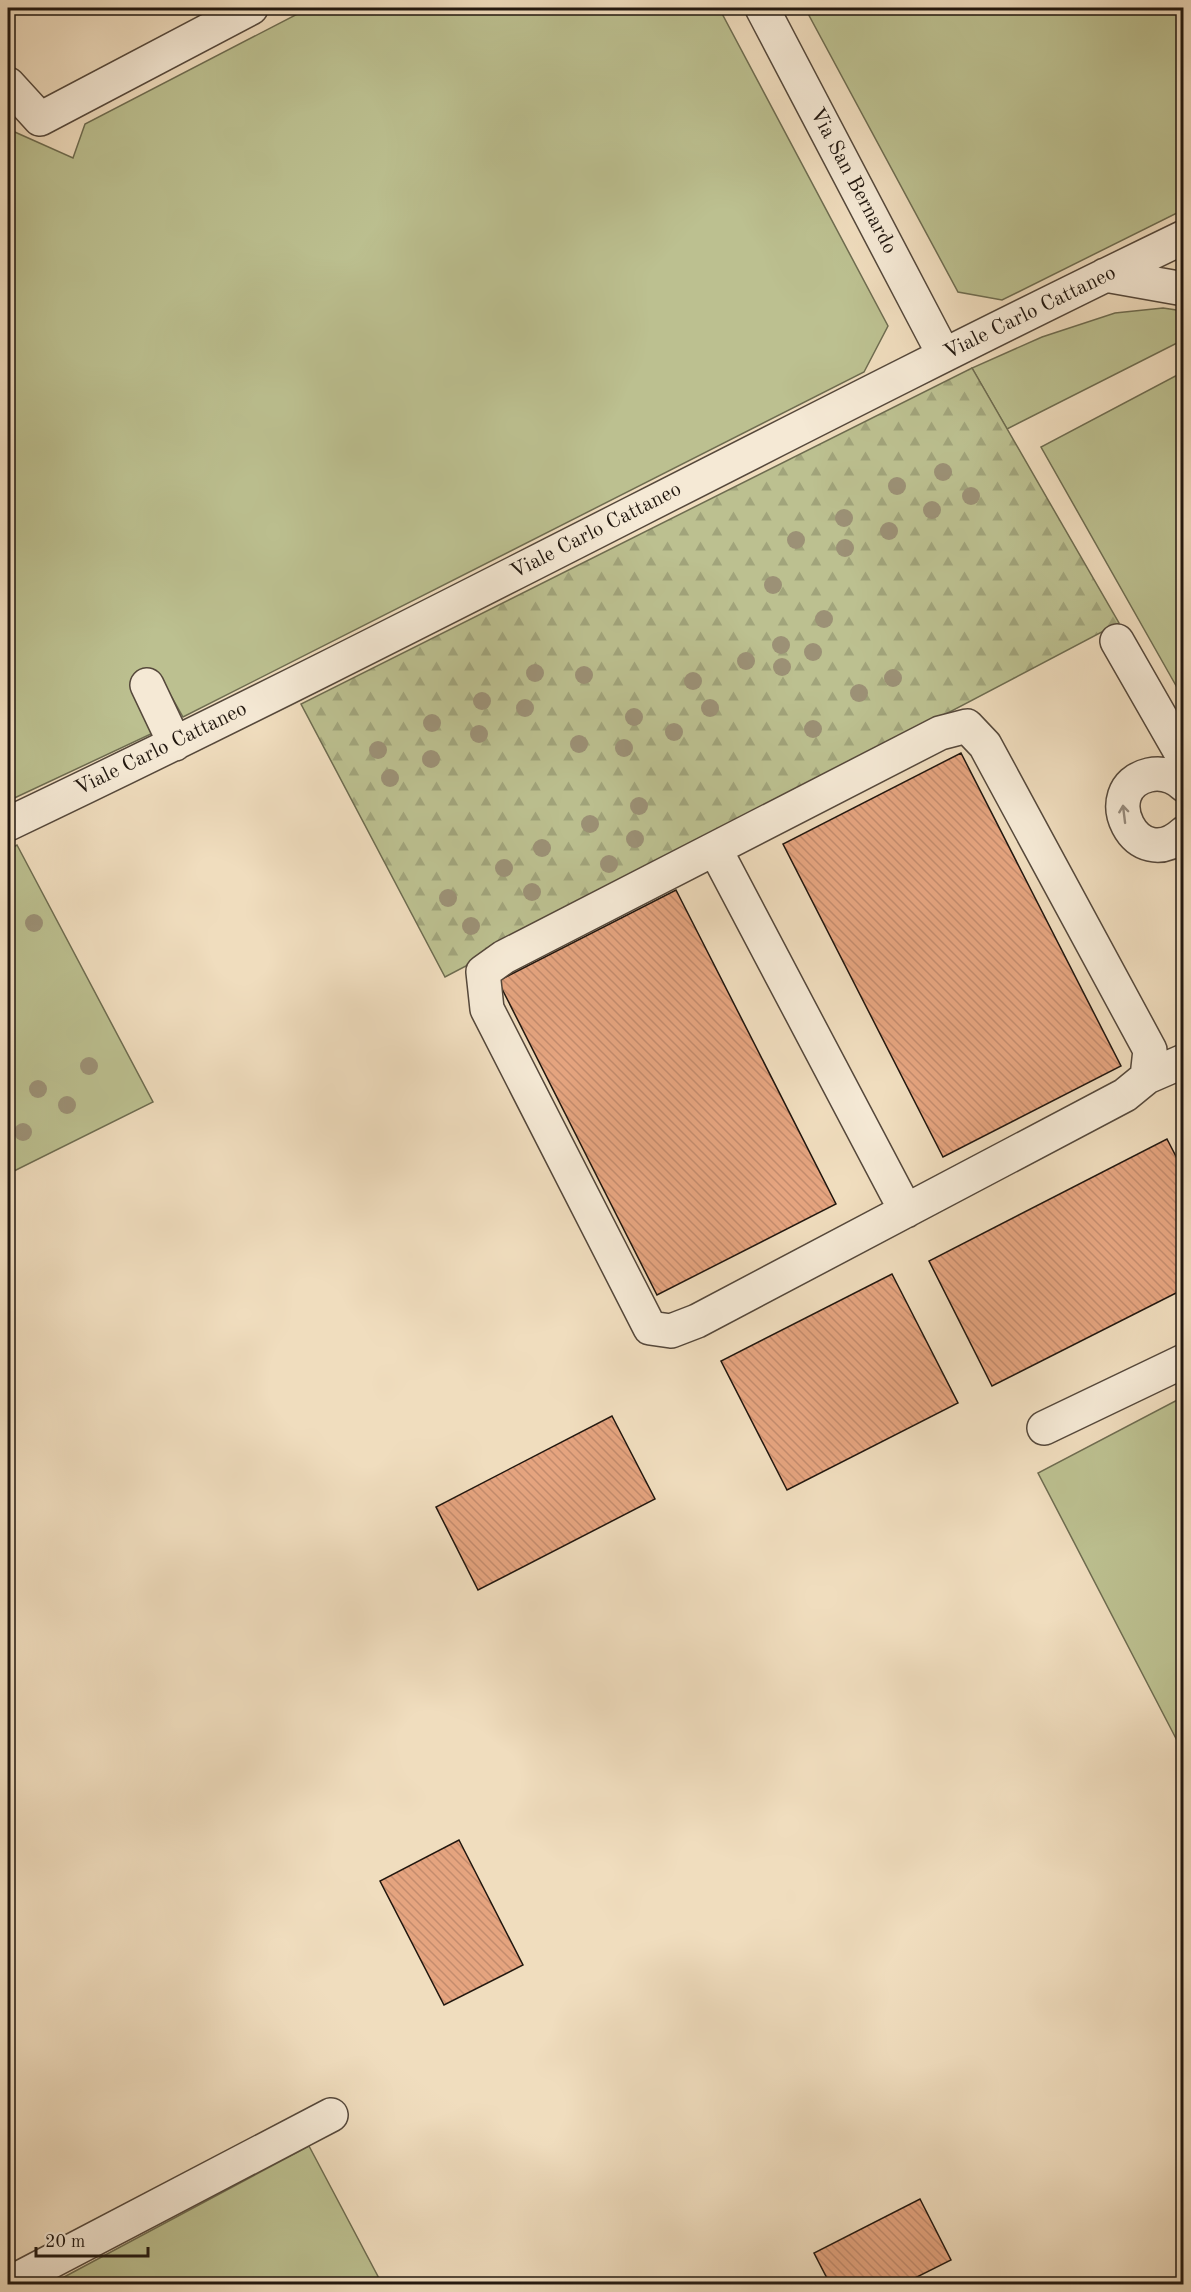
<svg xmlns="http://www.w3.org/2000/svg" width="1191" height="2292" font-family="'Old Standard TT',serif">
  <style>
    .green { fill: #bcc090; stroke: #6e6c50; stroke-width: 1.5 }
    .forest { fill: url(#forest-firs); stroke: #6e6c50; stroke-width: 1.5 }
    .building { fill: url(#building-back-hatch); stroke: #21170f; stroke-width: 1.5 }
    .lines { fill: none; stroke-linecap: round; stroke-linejoin: round }
    .minor-casing { stroke: #55483b; stroke-width: 36 }
    .minor { stroke: #f5e9d5; stroke-width: 33 }
    .tree { fill: #9c9176 }
    .oneway { stroke: #968a7c }
    .labels { text-anchor: middle; dominant-baseline: central; stroke-width: 4.5; stroke-linejoin: round; paint-order: stroke }
    .street-label { font-size: 21px; fill: #21170f; stroke: #f5e9d5 }
  </style>
  <defs>
    <pattern id="forest-firs" width="22" height="20" patternUnits="userSpaceOnUse" patternTransform="scale(1.5)"><rect width="22" height="20" fill="#bcc090"/><path d="M5 1l3.5 6h-7zM16 11l3.5 6h-7z" fill="#a1a47b"/></pattern>
    <pattern id="building-back-hatch" width="6" height="6" patternUnits="userSpaceOnUse" patternTransform="scale(1.5)"><rect width="6" height="6" fill="#e5a47f"/><path d="M-1 5l2 2M0 0l6 6M5-1l2 2" fill="none" stroke="#c48c6d"/></pattern>
  </defs>
  <rect width="100%" height="100%" fill="#f0ddbe"/>
  <filter id="stains"><feTurbulence type="fractalNoise" baseFrequency=".00333" numOctaves="4"/><feColorMatrix values="0 0 0 0 .2 0 0 0 0 .09 0 0 0 0 .02 0 0 0 .5 -.17"/></filter>
  <radialGradient id="worn" r=".72"><stop offset=".6" stop-color="#630" stop-opacity="0"/><stop offset="1" stop-color="#630" stop-opacity=".3"/></radialGradient>
  <path class="green" d="M309,8H719L888,326L864,372L183,717L161,678L153,733L8,801V129L73,158L85,124Z
    M805,8H1183V210L1002,300L958,292Z
    M1163,308L1183,311V340L1007,429L972,368L1042,337L1115,313Z
    M1183,372V698L1041,447Z
    M17,845L153,1102L8,1174V850Z
    M1183,1397V1752L1038,1473Z
    M309,2146L382,2284H51Z"/>
  <path class="forest" d="M972,368L1119,623L445,977L301,704Z"/>
  <path class="building" d="M961,753L1121,1066L943,1157L783,844Z
    M676,890L836,1204L657,1295L498,981Z
    M1167,1139L1184,1172V1289L992,1386L929,1261Z
    M892,1274L958,1403L787,1490L721,1361Z
    M612,1416L655,1499L478,1590L436,1507Z
    M459,1840L523,1965L444,2005L380,1881Z
    M920,2199L951,2260L903,2284H830L814,2253Z"/>
  <g class="lines">
    <g class="minor-casing">
      <path id="minor" d="M762,8L944,355
        M8,84L40,119L251,8
        M1105,275L1184,289
        M1117,641L1184,758
        M147,685L175,744
        M967,726L985,745L1150,1050L1147,1077L1125,1095L697,1321L671,1331L650,1328L487,1009L483,972L504,957L940,733Z
        M1184,785C1174,776 1163,772 1149,775C1094,788 1136,877 1184,833
        M8,824C403,636 789,428 1184,237
        M715,849L906,1211
        M1147,1077L1184,1061
        M1044,1428L1184,1361
        M8,2284L331,2115"/>
    </g>
    <use href="#minor" class="minor"/>
  </g>
  <g class="tree">
    <circle cx="943" cy="472" r="9"/>
    <circle cx="897" cy="486" r="9"/>
    <circle cx="971" cy="496" r="9"/>
    <circle cx="932" cy="510" r="9"/>
    <circle cx="844" cy="518" r="9"/>
    <circle cx="889" cy="531" r="9"/>
    <circle cx="796" cy="540" r="9"/>
    <circle cx="845" cy="548" r="9"/>
    <circle cx="773" cy="585" r="9"/>
    <circle cx="824" cy="619" r="9"/>
    <circle cx="781" cy="645" r="9"/>
    <circle cx="813" cy="652" r="9"/>
    <circle cx="746" cy="661" r="9"/>
    <circle cx="782" cy="667" r="9"/>
    <circle cx="535" cy="673" r="9"/>
    <circle cx="584" cy="675" r="9"/>
    <circle cx="893" cy="678" r="9"/>
    <circle cx="693" cy="681" r="9"/>
    <circle cx="859" cy="693" r="9"/>
    <circle cx="482" cy="701" r="9"/>
    <circle cx="525" cy="708" r="9"/>
    <circle cx="710" cy="708" r="9"/>
    <circle cx="634" cy="717" r="9"/>
    <circle cx="432" cy="723" r="9"/>
    <circle cx="813" cy="729" r="9"/>
    <circle cx="674" cy="732" r="9"/>
    <circle cx="479" cy="734" r="9"/>
    <circle cx="579" cy="744" r="9"/>
    <circle cx="624" cy="748" r="9"/>
    <circle cx="378" cy="750" r="9"/>
    <circle cx="431" cy="759" r="9"/>
    <circle cx="390" cy="778" r="9"/>
    <circle cx="639" cy="806" r="9"/>
    <circle cx="590" cy="824" r="9"/>
    <circle cx="635" cy="839" r="9"/>
    <circle cx="542" cy="848" r="9"/>
    <circle cx="609" cy="864" r="9"/>
    <circle cx="504" cy="868" r="9"/>
    <circle cx="532" cy="892" r="9"/>
    <circle cx="448" cy="898" r="9"/>
    <circle cx="34" cy="923" r="9"/>
    <circle cx="471" cy="926" r="9"/>
    <circle cx="89" cy="1066" r="9"/>
    <circle cx="38" cy="1089" r="9"/>
    <circle cx="67" cy="1105" r="9"/>
    <circle cx="23" cy="1132" r="9"/>
  </g>
  <defs><path id="oneway-shaft" d="M-6 0H5M1.5-3L5.5 0L1.5 3" fill="none" stroke-width="1.6" stroke-linecap="round" stroke-linejoin="round" transform="scale(1.5)"/></defs>
  <use class="oneway" href="#oneway-shaft" transform="translate(1124 814) rotate(-97)"/>
  <g class="labels">
    <g class="street-label">
      <text transform="translate(853 181) rotate(62)">Via San Bernardo</text>
      <text transform="translate(1030 313) rotate(-26)">Viale Carlo Cattaneo</text>
      <text transform="translate(596 531) rotate(-27)">Viale Carlo Cattaneo</text>
      <text transform="translate(161 749) rotate(-26)">Viale Carlo Cattaneo</text>
    </g>
  </g>
  <rect width="1191" height="2292" fill="none" stroke="#f0ddbe" stroke-width="30"/>
  <rect x="9" y="9" width="1173" height="2274" fill="none" stroke="#21170f" stroke-width="3"/>
  <rect x="15" y="15" width="1161" height="2262" fill="none" stroke="#21170f" stroke-width="1.5"/>
  <path d="M36 2247v9h112v-9" fill="none" stroke="#21170f" stroke-width="3"/>
  <text x="45" y="2247" font-size="18" fill="#21170f" stroke="#f5e9d5" stroke-width="4.5" paint-order="stroke">20 m</text>
  <rect width="100%" height="100%" filter="url(#stains)"/>
  <rect width="100%" height="100%" fill="url(#worn)"/>
</svg>
